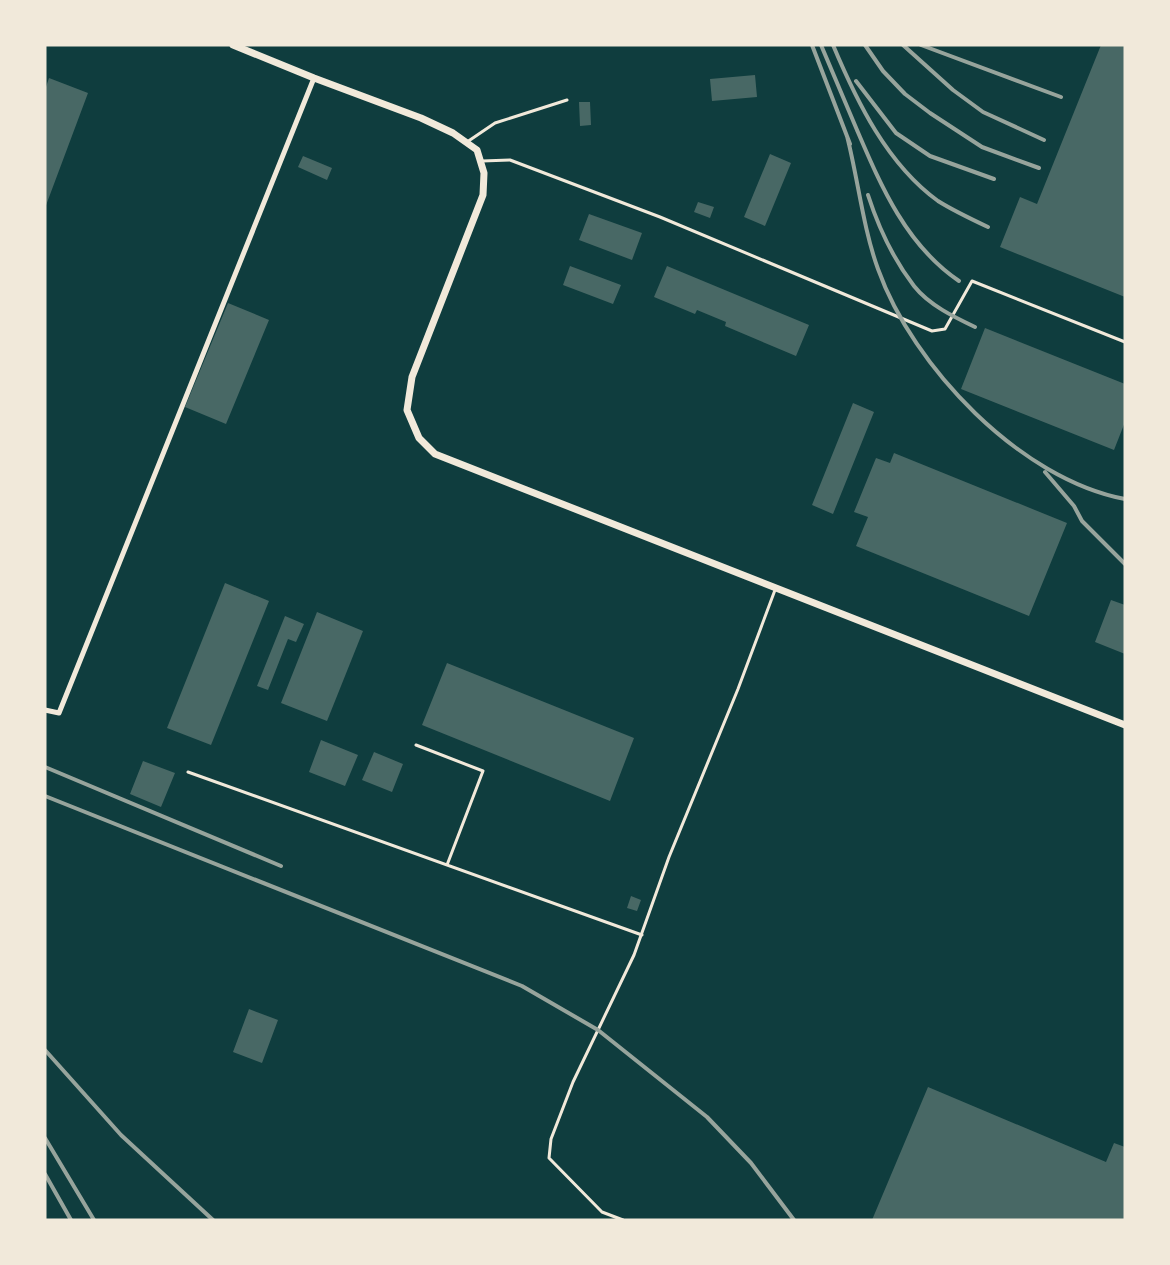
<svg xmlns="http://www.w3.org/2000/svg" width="1170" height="1265" font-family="'PT Sans Narrow',sans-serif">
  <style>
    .building { fill: #486865 }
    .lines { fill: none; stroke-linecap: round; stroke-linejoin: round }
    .service { stroke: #f1e9da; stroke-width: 3 }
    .minor { stroke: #f1e9da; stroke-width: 5 }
    .tertiary { stroke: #f1e9da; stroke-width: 7 }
    .rail { stroke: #97a49c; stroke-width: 4 }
  </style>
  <rect width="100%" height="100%" fill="#0f3d3e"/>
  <path class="building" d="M1101,45H1125V297L1000,247L1020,197L1037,204Z
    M755,75L757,97L712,101L710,79Z
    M49,78L88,93L45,208V90Z
    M579,102H590L591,125L580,126Z
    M770,154L791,163L765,226L744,217Z
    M303,156L332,168L327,180L298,167Z
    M698,202L714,207L710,218L694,212Z
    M589,214L642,233L632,260L579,240Z
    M570,266L621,285L613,304L563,285Z
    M667,266L809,325L796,356L725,326L726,322L697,310L695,314L654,297Z
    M228,303L269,320L226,424L185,407Z
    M985,328L1125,384V422L1114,450L961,389Z
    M853,403L874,412L833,514L812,505Z
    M894,453L1067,523L1029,616L856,546L868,517L854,512L876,458L890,463Z
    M225,583L269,601L211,745L167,728Z
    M1111,600L1125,605V654L1095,642Z
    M317,612L363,631L327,721L281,703Z
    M285,616L304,624L296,642L288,639L268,690L257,686Z
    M447,663L634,738L610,801L422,725Z
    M321,740L358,755L345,786L309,772Z
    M374,752L403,764L392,792L362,780Z
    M143,761L175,773L161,807L130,794Z
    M631,896L641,900L637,911L627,908Z
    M249,1009L278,1020L262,1063L233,1052Z
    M928,1087L1106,1162L1114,1143L1125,1147V1220H872Z"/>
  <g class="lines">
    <path class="service" d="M467,142L495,123L567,100
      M482,161L510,160L660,217L932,331L945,329L972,281L1125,342
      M416,745L483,771L447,865
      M188,772L642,935
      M623,1220L602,1212L549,1158L551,1139L573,1082L634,955L669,857L738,689L775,590"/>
    <path class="minor" d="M45,710L59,713L314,78"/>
    <path class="tertiary" d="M233,45L314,78L421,118L453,133L477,150L484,173L483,195L412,377L407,410L419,438L435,454L1125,725"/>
    <path class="rail" d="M812,45L850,144
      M821,45C833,73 845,102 857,130C881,186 906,245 959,281
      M833,45C857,102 887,164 938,201C954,211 971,219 988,227
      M865,45L883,71L905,94L930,113L982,147L1039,168
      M903,45L953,90L983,112L1044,140
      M921,45L1061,97
      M856,81L896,133L930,156L994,179
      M847,136C858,179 863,228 878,269C913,367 1020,479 1125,499
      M868,195C878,226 894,260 914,286C929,305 954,317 975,327
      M1045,472L1074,506L1082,521L1125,564
      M45,767L281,866
      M45,796L522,986L598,1030L707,1117L751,1163L794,1220
      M45,1050L121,1135L213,1220
      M45,1138L94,1220
      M45,1174L71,1220"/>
  </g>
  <rect width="1170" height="1265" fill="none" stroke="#f1e9da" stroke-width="93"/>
</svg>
